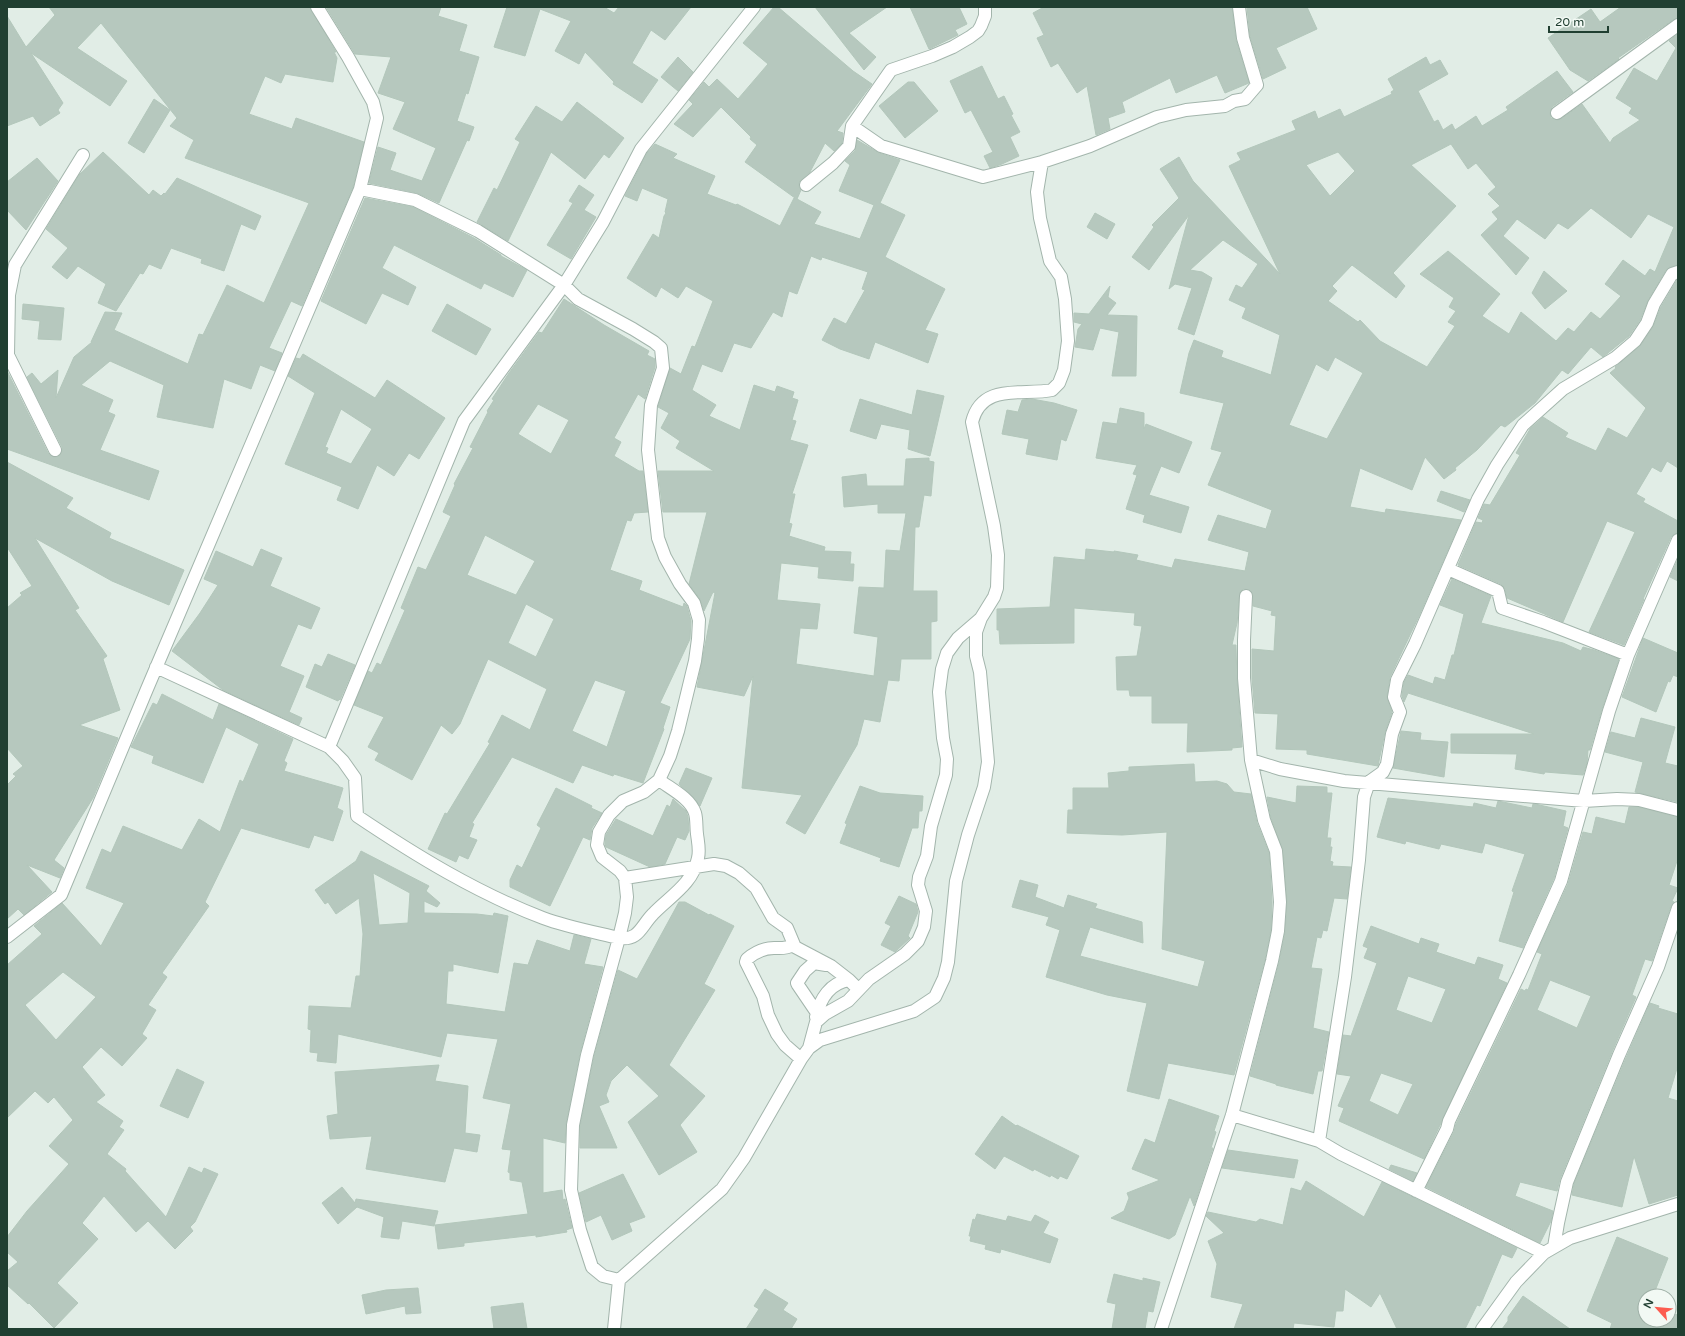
<svg xmlns="http://www.w3.org/2000/svg" width="1685" height="1336" font-family="'Varela Round',sans-serif">
  <style>
    .building { fill: #b6c8be; stroke: #b3c7bb; fill-rule: evenodd }
    .lines { fill: none; stroke-linecap: round; stroke-linejoin: round }
    .minor-casing { stroke: #a3b5ac; stroke-width: 14 }
    .minor { stroke: #fff; stroke-width: 12 }
  </style>
  <rect width="100%" height="100%" fill="#e1ede6"/>
  <path class="building" d="M49,7H310L336,52H334L337,58L333,82L285,74L281,83L265,76L249,114L292,129L296,118L364,142L353,187L302,306L291,301L269,348L282,353L275,371L260,365L251,389L224,379L213,428L157,417L164,385L110,361L81,385L113,400L108,412L115,415L100,450L159,471L149,500L7,449V371L48,453L54,457L59,456L62,451V447L27,377L32,373L41,384L58,370L56,398L74,357L92,342H91L105,312L122,313L114,330L188,364L199,334L203,335L227,285L264,303L309,203L185,158L194,140L170,126L177,118L101,23L77,48L127,81L110,106L31,53L63,103L58,110L60,113L40,126L33,116L7,126V16L26,47L55,15Z
    M326,7H441L438,16L467,25L459,51L479,57L468,94L466,93L457,121L474,127L469,141L467,140L439,203L417,193L369,183L378,147L396,153L390,170L422,181L436,148L393,129L405,102L378,93L391,57L355,54Z
    M507,7H604L614,13L619,7H691L665,40L651,30L632,63L658,80L642,103L613,84L614,82L585,52L579,64L555,51L571,21L540,9L525,56L494,47Z
    M774,7H778L853,71L872,84L837,131L843,133L842,143L834,151L825,143L810,172L799,182V187L801,190L797,199L821,212L814,224L860,239L874,205L839,191L850,165L845,161L855,151L857,140L879,153L900,160L880,203L905,215L885,257L945,289L925,330L938,334L928,363L875,342L869,359L840,349L822,340L834,318L846,324L865,290L862,289L868,272L822,257L821,260L811,256L797,294L789,291L782,317L773,312L751,348L734,343L722,372L702,364L692,390L716,405L709,416L740,430L754,385L775,392L777,386L794,392L792,398L798,400L792,420L796,421L790,440L808,445L792,494H795L789,523L792,524L789,536L825,547L824,551L851,552L850,564H854L853,581L818,578L819,567L781,563L777,600L820,604L817,629L800,628L796,664L874,676L878,637L854,633L859,587L884,588L886,550L900,551L906,513H878V504L844,507L842,477L866,474L867,486H904L906,459L929,458V461L934,462L931,496L924,495L919,527H915L913,591H937V621L931,622V659H901L899,681L888,680L880,722L864,719L857,745L805,834L786,823L802,795L742,788L753,676L744,696L697,687L715,593L713,592L704,611L700,599L689,584L707,512H663L658,471H714L676,448L680,441L661,428L669,413L658,407L670,368L681,374L692,346L695,347L713,301L686,286L678,298L661,287L656,297L627,278L653,234L659,238L664,216L666,213L665,212L668,199L642,188L637,201L625,196L647,153L655,144L677,154L673,158L715,176L707,194L736,205L737,204L780,226L794,198H795L745,162L757,145L750,139L751,137L721,107L693,137L674,124L693,104L689,100L704,82L709,87L717,79L738,99L768,64L743,43Z
    M815,7H887L849,33L876,57L864,70Z
    M910,7H959L967,24L955,30L958,35L929,49Z
    M1044,7H1232L1236,40L1249,83L1225,93L1217,75L1176,93L1170,78L1122,102L1125,112L1108,118L1110,129L1096,135L1087,86L1077,93L1058,63L1051,67L1037,38L1044,35L1033,13Z
    M1247,7H1307L1317,29L1276,48L1286,68L1263,79L1250,36Z
    M1621,7H1678V18L1674,19L1618,58L1619,59L1588,81L1570,70L1548,38L1591,9L1600,22Z
    M1678,34V265L1670,267L1666,270L1648,300L1640,320L1629,336L1603,357L1591,347L1568,374L1562,370L1535,403L1505,427L1501,425L1477,450L1455,468L1456,470L1444,479L1425,457L1412,490L1360,468L1350,507L1385,513L1386,509L1461,520L1419,616L1390,677L1387,696L1392,712L1385,732L1378,766L1307,754V750L1276,749L1278,714L1255,713L1252,678V649L1274,651L1276,616L1271,615L1272,611L1253,606V596L1250,590L1243,589L1240,592L1237,623L1232,645H1236V647L1237,679L1242,747L1232,748V750L1187,752L1188,723H1152V696H1130L1129,690H1117L1116,657L1137,656L1142,626L1134,625L1135,613L1074,608V643L1000,644L999,630H997V609L1050,607L1054,557L1085,560L1086,549L1114,552V551L1138,555L1136,560L1172,568L1175,559L1245,571L1249,552L1208,540L1218,515L1266,529L1272,510L1208,485L1222,452L1211,449L1224,403L1180,393L1189,353L1194,340L1223,351L1221,357L1271,375L1280,335L1242,318L1246,308L1229,300L1236,285L1242,288L1258,264L1223,240L1190,270L1202,272L1212,278L1194,335L1178,329L1192,288L1175,284L1169,289L1189,215L1149,270L1132,257L1154,227L1152,225L1179,198L1160,169L1179,157L1193,181L1280,274L1229,166L1241,160L1237,153L1296,130L1292,121L1315,111L1318,119L1340,109L1344,117L1392,94L1391,92L1394,90L1388,79L1426,57L1430,65L1440,60L1448,74L1418,91L1434,122L1438,120L1443,130L1452,124L1455,130L1476,116L1482,126L1508,110L1506,107L1557,71L1573,92L1552,107L1550,113L1551,118L1557,120L1561,119L1582,104L1610,143L1613,138L1640,120L1629,113L1632,108L1616,98L1634,68L1657,81L1676,48L1669,41ZM1451,144L1468,169L1476,163L1496,187L1488,194L1500,206L1492,212L1498,219L1481,235L1516,275L1529,258L1503,236L1517,219L1545,239L1558,223L1568,229L1591,208L1631,238L1648,214L1674,227L1655,272L1650,269L1645,276L1623,260L1605,284L1621,296L1600,319L1591,312L1574,332L1568,328L1556,341L1521,312L1509,334L1482,316L1500,294L1448,251L1420,274L1454,298L1449,307L1456,311L1448,322L1455,326L1427,367L1380,341L1360,320L1358,322L1328,301L1337,291L1332,286L1352,265L1396,298L1405,286L1393,273L1456,206L1411,165ZM1338,152L1355,171L1330,196L1306,165ZM1335,357L1363,373L1327,439L1289,425L1316,364L1328,371Z
    M678,57L693,72L678,91L661,77Z
    M982,66L998,99L1004,96L1013,114L1011,115L1020,132L1010,137L1019,156L1002,164L990,168L984,156L993,152L971,110L965,113L950,81Z
    M908,82H914L938,111L905,138L879,106Z
    M154,99L170,110L144,153L128,143Z
    M577,102L624,138L609,158L604,154L585,179L551,152L508,241L477,222L494,188L497,190L520,142L515,139L536,106L562,122Z
    M103,152L149,195L153,190L161,196L164,193L165,194L177,178L261,216L255,230L241,224L224,271L201,263L202,259L171,248L161,269L149,264L143,274L140,273L116,311L98,303L106,284L78,266L67,279L52,267L68,248L46,229L79,175Z
    M37,158L58,181L26,230L7,210V182Z
    M579,185L594,195L584,210L596,217L571,259L547,245L573,203L569,201Z
    M365,198L413,207L474,238L501,255V256L527,270L513,297L484,283L481,289L394,245L382,268L416,287L408,305L382,293L366,324L321,301Z
    M1095,213L1115,224L1107,239L1087,227Z
    M1544,271L1567,291L1545,309L1532,293Z
    M1677,280L1678,468L1667,461L1661,472L1652,467L1636,494L1645,499L1643,502L1678,521V533L1674,534L1671,537L1643,599H1644L1624,645L1589,632L1635,532L1607,521L1563,622L1507,598L1505,589L1501,584L1458,565L1476,522L1482,523L1483,520L1478,518L1484,504L1490,505L1520,455L1516,453L1530,429L1543,417L1568,433L1565,437L1596,451L1608,428L1627,438L1646,408L1610,373L1616,368L1615,367L1641,345L1653,327L1661,307Z
    M1110,286L1108,297L1116,303L1107,315L1137,316L1136,376H1112L1119,332L1100,328L1093,350L1075,347L1078,329L1082,324L1074,322V313L1089,314Z
    M564,299L604,325L649,351L647,355L655,359V367L645,399L638,394L614,438L621,442L614,456L639,471H643L648,512L634,513L631,521L627,520L610,570L642,581L639,590L683,607L684,603L687,606L691,621L690,639L660,703L670,707L663,728L664,729L643,783L614,774L613,776L582,765L573,783L512,757L472,823L474,824L469,837L477,840L468,859L459,855L456,862L428,849L445,813L447,814L490,743L488,742L502,715L530,730L547,689L488,659L460,724L452,734L441,725L412,780L375,760L379,753L368,747L384,717L354,705L368,671L372,673L377,663L381,665L405,610L401,608L418,567L426,570L451,516L443,512L455,485L454,484L473,448L470,447L488,412L487,411L494,400L492,399L509,373L539,332L542,333ZM538,404L569,420L551,454L518,434ZM485,535L535,561L516,595L467,575ZM526,604L554,619L536,657L508,643ZM595,680L626,691L607,747L572,731Z
    M23,304L64,308L61,340L38,339L40,321L22,319Z
    M447,304L491,329L476,355L432,331Z
    M303,354L375,398L387,380L445,418L419,459L409,453L394,476L377,465L358,509L337,500L342,487L285,464L315,393L288,376L296,358L300,359ZM341,409L372,429L351,464L326,453L328,448L325,447Z
    M917,390L944,396L930,456L908,449L910,430L881,424L876,439L850,431L860,399L912,415Z
    M1032,399L1054,403L1077,410L1066,441L1061,439L1057,460L1026,454L1029,439L1002,434L1007,410L1018,412L1022,400Z
    M1120,408L1144,413V429L1146,424L1192,442L1179,473L1161,466L1149,495L1189,507L1181,533L1143,522L1145,515L1126,509L1137,475L1133,474L1137,465L1096,458L1103,422L1117,424Z
    M7,462L73,498L66,508L111,533L109,538L184,570L169,605L112,581L35,538L79,608L75,610L107,656L103,659L120,710L79,725L118,738L93,798L54,860L64,868L60,878L27,865L52,892L24,915L18,909L7,919V785L16,776L13,774L23,766L7,748V608L22,595L20,593L32,586L7,547Z
    M1441,491L1470,500L1464,512L1437,501Z
    M261,549L282,558L270,586L320,608L311,629L298,624L280,666L304,676L289,712L302,718L299,725L223,690L172,651L200,613L218,585L204,579L216,551L253,567Z
    M1678,559V581L1670,577Z
    M1452,579L1491,596L1481,623L1563,643L1581,651L1583,647L1594,650L1619,659L1602,709L1590,750H1588L1587,763L1583,775L1545,772L1544,774L1515,769L1517,754L1451,753V734H1534L1408,693L1404,702L1402,696L1404,682L1408,675L1433,684L1435,677L1445,680L1452,655H1454L1464,614L1440,605Z
    M1643,638L1678,653V677L1673,675L1670,682L1668,681L1656,712L1622,697Z
    M328,654L355,665L340,700L339,699L338,701L306,687L315,664L322,667Z
    M162,694L213,720L219,704L293,739L284,761L287,763L284,771L343,788L337,808L343,811L333,841L314,835L309,848L241,828L205,902L209,906L162,973L167,977L148,1005L156,1010L142,1034L147,1038L122,1066L101,1047L82,1067L105,1095L96,1102L123,1121L119,1127L124,1130L107,1154L126,1169L125,1171L166,1217L189,1167L202,1173L204,1168L218,1174L195,1222L190,1227L193,1231L175,1249L148,1221L136,1232L104,1196L82,1223L98,1239L57,1283L78,1303L54,1328L29,1303L28,1304L7,1285V1271L18,1262L7,1252V1237L27,1211L69,1164L49,1146L73,1120L54,1097L48,1103L35,1091L7,1118V965L42,934L34,926L62,903L101,946L124,903L86,888L102,849L111,853L123,826L182,850L199,819L220,832L240,780L243,782L259,744L226,727L203,783L152,763L154,756L131,747L153,703L157,705ZM63,972L96,997L56,1040L25,1005Z
    M1641,718L1675,727L1665,763L1678,766V802L1635,792L1643,762L1605,752L1611,732L1635,738Z
    M1401,731L1421,733L1420,740L1448,742L1444,777L1393,768Z
    M1194,764L1195,782L1217,781L1227,784L1234,792L1251,794L1257,823L1269,853L1272,902L1271,930L1265,959L1234,1075L1168,1063L1159,1099L1127,1091L1147,1003L1107,995L1046,977L1060,930L1046,925L1049,917L1012,907L1020,880L1038,885L1035,897L1064,908L1068,895L1097,904L1095,908L1142,922L1143,943L1090,927L1080,956L1198,987L1205,961L1162,949L1167,832L1122,835L1067,833L1068,810H1073V788H1109L1108,773L1129,771V767Z
    M686,768L712,778L700,806L694,798L679,784Z
    M860,786L880,793L923,796L922,811H919L918,828H912L899,867L880,861L881,858L840,843L847,824L845,823Z
    M1297,786L1327,787V793H1332L1327,838H1331L1330,847H1332L1330,861L1333,862L1332,866L1351,867L1347,899L1334,898L1327,931L1323,930L1321,938L1317,937L1311,968L1322,969L1313,1028L1329,1032L1322,1071H1318L1313,1094L1276,1085V1084L1250,1076L1279,963L1285,932L1287,902L1283,850L1271,818L1267,797L1296,803Z
    M556,788L592,806L591,808L602,813L592,828L590,840L583,837L550,906L510,887V880L517,865L522,868L541,828L537,825Z
    M1388,798L1473,807L1474,803L1496,808L1498,801L1532,808L1533,804H1535L1566,811L1563,826L1568,828L1554,878L1523,948L1499,941L1514,892L1512,891L1525,854L1485,843L1482,853L1441,844L1439,849L1406,841L1405,844L1377,837Z
    M673,799L686,811L688,817L689,831L685,840L677,837L665,864L650,867L606,847L605,844L606,835L616,819L653,836L667,805L670,807Z
    M1629,807H1638L1678,817V858L1669,885L1678,888L1672,901L1674,902L1671,906L1652,961L1645,959L1632,995L1636,997L1612,1052L1560,1179L1557,1191L1520,1182L1515,1196L1553,1211L1551,1221L1540,1243L1426,1187L1454,1132L1456,1124L1521,989L1525,991L1526,989L1528,990L1542,954L1537,952L1568,884L1583,832L1592,834L1596,817L1625,824ZM1550,980L1591,996L1577,1028L1537,1010Z
    M361,851L429,886L426,891L440,903L437,907L424,901V913L477,914L493,916L494,913L508,916L498,973L453,964V971H448L446,1004L505,1012L514,963L528,965L537,940L570,951L574,935L591,939L584,964L603,967L580,1053L566,1124L565,1143L543,1138V1193L562,1190L563,1200L565,1199L572,1228L566,1230L567,1232L536,1237V1235L464,1243V1246L438,1249L435,1225L528,1214L522,1182L510,1180V1173L508,1172L511,1150L502,1149L511,1104L483,1098L498,1039L447,1033L441,1057L338,1034L336,1063L317,1061L318,1053L310,1052L311,1030L308,1029L309,1006L351,1008L356,976H360L363,934L359,898L336,914L328,902L325,904L315,890L356,861ZM373,873L410,893L408,923L379,925Z
    M899,896L916,904L918,912L908,936L910,938L895,952L881,945L891,926L885,923Z
    M679,902H685L709,915L710,914L734,926L704,984L715,990L669,1065L705,1096L680,1125L697,1152L659,1175L628,1122L659,1096L627,1065L611,1081L606,1095L609,1102L599,1106L617,1148H580V1126L594,1057L618,970L637,979Z
    M1371,926L1419,944L1421,938L1439,944L1436,952L1475,965L1478,957L1503,965L1498,979L1507,983L1424,1159L1339,1121L1344,1108L1338,1106L1351,1076L1337,1074L1343,1035L1351,1036L1377,963L1364,958L1368,948L1363,946ZM1408,976L1446,989L1432,1023L1396,1010ZM1381,1073L1413,1084L1398,1115L1369,1101Z
    M1650,1003L1659,1006L1658,1008L1678,1014V1065L1668,1098L1678,1101V1195L1649,1204L1634,1156L1622,1207L1572,1195L1574,1184L1626,1058Z
    M439,1065L435,1081L468,1086L465,1133L480,1135L477,1152L454,1148L445,1182L366,1169L372,1136L330,1139L327,1116L338,1114L335,1072Z
    M177,1069L204,1082L188,1118L160,1106Z
    M1169,1099L1219,1116L1214,1131L1216,1132L1211,1148H1213L1194,1206L1190,1196L1175,1235L1169,1239L1111,1218L1124,1211L1129,1198L1127,1193L1160,1180L1132,1169L1145,1139L1155,1143Z
    M1002,1116L1016,1126L1017,1125L1079,1156L1067,1179L1060,1176L1058,1179L1051,1175L1050,1177L1034,1169L1033,1171L1004,1156L995,1169L975,1154Z
    M1228,1150L1298,1160L1294,1178L1222,1168Z
    M1391,1165L1417,1173L1413,1181L1389,1169Z
    M623,1174L645,1217L629,1223L632,1231L612,1240L601,1215L586,1222L579,1193Z
    M1306,1181L1364,1217L1382,1182L1517,1248L1512,1258L1502,1254L1480,1306L1477,1305L1465,1329H1397L1380,1293L1371,1307L1345,1289L1343,1311H1336L1334,1327L1294,1323L1293,1329H1234L1243,1304L1211,1297L1217,1264L1208,1241L1224,1233L1206,1216L1208,1212L1256,1222L1260,1219L1283,1225L1291,1188L1301,1191Z
    M342,1187L355,1203L356,1199L438,1211L434,1226L402,1221L399,1239L381,1237L384,1217L357,1207L338,1224L322,1203Z
    M977,1214L1006,1221L1008,1216L1031,1222L1035,1215L1049,1222L1043,1233L1058,1239L1050,1263L1001,1249L1000,1253L985,1249L986,1245L970,1241L971,1236H969L973,1219L975,1220Z
    M1617,1237L1668,1258L1653,1296H1645V1320H1669V1313L1678,1315V1329H1610L1612,1323L1587,1311Z
    M1114,1274L1143,1281V1278L1160,1282L1153,1312L1148,1311L1145,1329H1112L1116,1304L1107,1302Z
    M418,1288L421,1313L406,1314L405,1306L366,1314L362,1295L386,1290Z
    M765,1289L788,1303L783,1310L797,1319L791,1329H746L759,1309L754,1306Z
    M1523,1296L1570,1329H1502L1508,1321V1317Z
    M523,1303L527,1329H494L491,1307Z"/>
  <g class="lines">
    <g class="minor-casing">
      <path id="minor" d="M1557,113L1678,25
        M852,126L881,146L983,177L1042,162L1090,146L1157,117L1186,110L1225,106L1234,101L1245,99L1257,85L1243,38L1239,7
        M806,185L833,163L849,146L852,126L891,70L932,56L953,47L970,37L978,31L981,26L985,16V7
        M360,189L415,200L478,231L564,285L578,299L633,329L654,342L661,348L663,368L651,405L648,450L658,538L665,557L680,584L694,603L699,620L698,639L695,661L678,731L670,756L659,780L644,792L623,801L609,815L599,832L597,845L602,857L620,871L625,878L627,897L625,913L619,938L587,1055L573,1125L571,1190L580,1230L592,1267L603,1276L619,1280L722,1189L744,1158L801,1059L809,1048L820,1040L914,1011L935,997L944,978L948,962L956,881L968,835L984,787L988,762L980,672L976,656V632L981,618L994,597L997,588L998,555L994,526L972,422C982,382 1023,396 1052,390L1059,383L1064,370L1068,341L1065,299L1061,277L1050,261L1040,218L1037,192L1042,162
        M55,450L8,355L9,295L15,265L83,155
        M1448,569L1498,591L1502,608L1543,622L1628,655
        M156,667L329,747L343,761L355,778L357,816C415,855 477,893 543,918C567,927 594,932 619,938C639,941 641,926 653,914C669,897 693,884 698,858C700,850 698,842 697,834C696,827 697,820 695,813C690,798 671,789 659,780
        M329,747L464,421L564,285L603,222L641,149L754,7
        M1251,760L1280,769L1344,781L1584,801L1617,799L1639,800L1678,810
        M625,878L714,864L726,866L739,873L756,888L773,918L787,928L795,947L831,966L849,980L858,989
        M7,937L61,895L147,689L360,189L377,118L373,102L348,57L317,7
        M793,945C786,949 781,948 774,948C764,948 754,953 747,959L746,962L763,996L768,1015L777,1034L785,1045L801,1059
        M817,1013L798,985L797,983L805,971L814,963L826,965
        M816,1017C820,999 830,983 849,980
        M809,1048L816,1022L825,1014L848,1001L869,979L905,954L918,941L924,927L926,911L918,885L919,877L927,856L931,826L946,775L947,759L943,738L939,692L942,669L947,653L958,638L980,619
        M1232,1115L1319,1141L1341,1154L1544,1253
        M1319,1141L1345,977L1359,860L1364,797L1369,782L1383,772L1387,764L1392,734L1400,712L1394,697L1397,680L1415,644L1478,499L1497,465L1523,425L1563,389L1615,358L1635,341L1647,323L1654,304L1672,274L1678,272
        M1416,1191L1447,1129L1449,1121L1519,975L1561,881L1609,711L1628,655L1678,540
        M1554,1247L1558,1223L1567,1182L1619,1055L1658,967L1678,908
        M614,1329L619,1280
        M1161,1329L1232,1115L1272,961L1278,931L1280,902L1276,851L1264,820L1251,760L1244,678V640L1246,596
        M1482,1329L1516,1282L1544,1253L1570,1238L1678,1204"/>
    </g>
    <use href="#minor" class="minor"/>
  </g>
  <rect width="1685" height="1336" fill="none" stroke="#203f31" stroke-width="16"/>
  <g transform="translate(1657 1308) rotate(297)"><circle r="19" fill="#f2f9f4" stroke="#9eafa6"/>
  <path d="M0-3L7 15L0 10L-7 15Z" fill="#fc5c50"/>
  <text y="-6" font-size="11" font-weight="bold" text-anchor="middle" fill="#203f31">N</text>
  </g>
  <path d="M1549 26v6h59v-6" fill="none" stroke="#203f31" stroke-width="2"/>
  <text x="1555" y="26" font-size="12" fill="#203f31" stroke="#f2f9f4" stroke-width="3" paint-order="stroke">20 m</text>
</svg>
